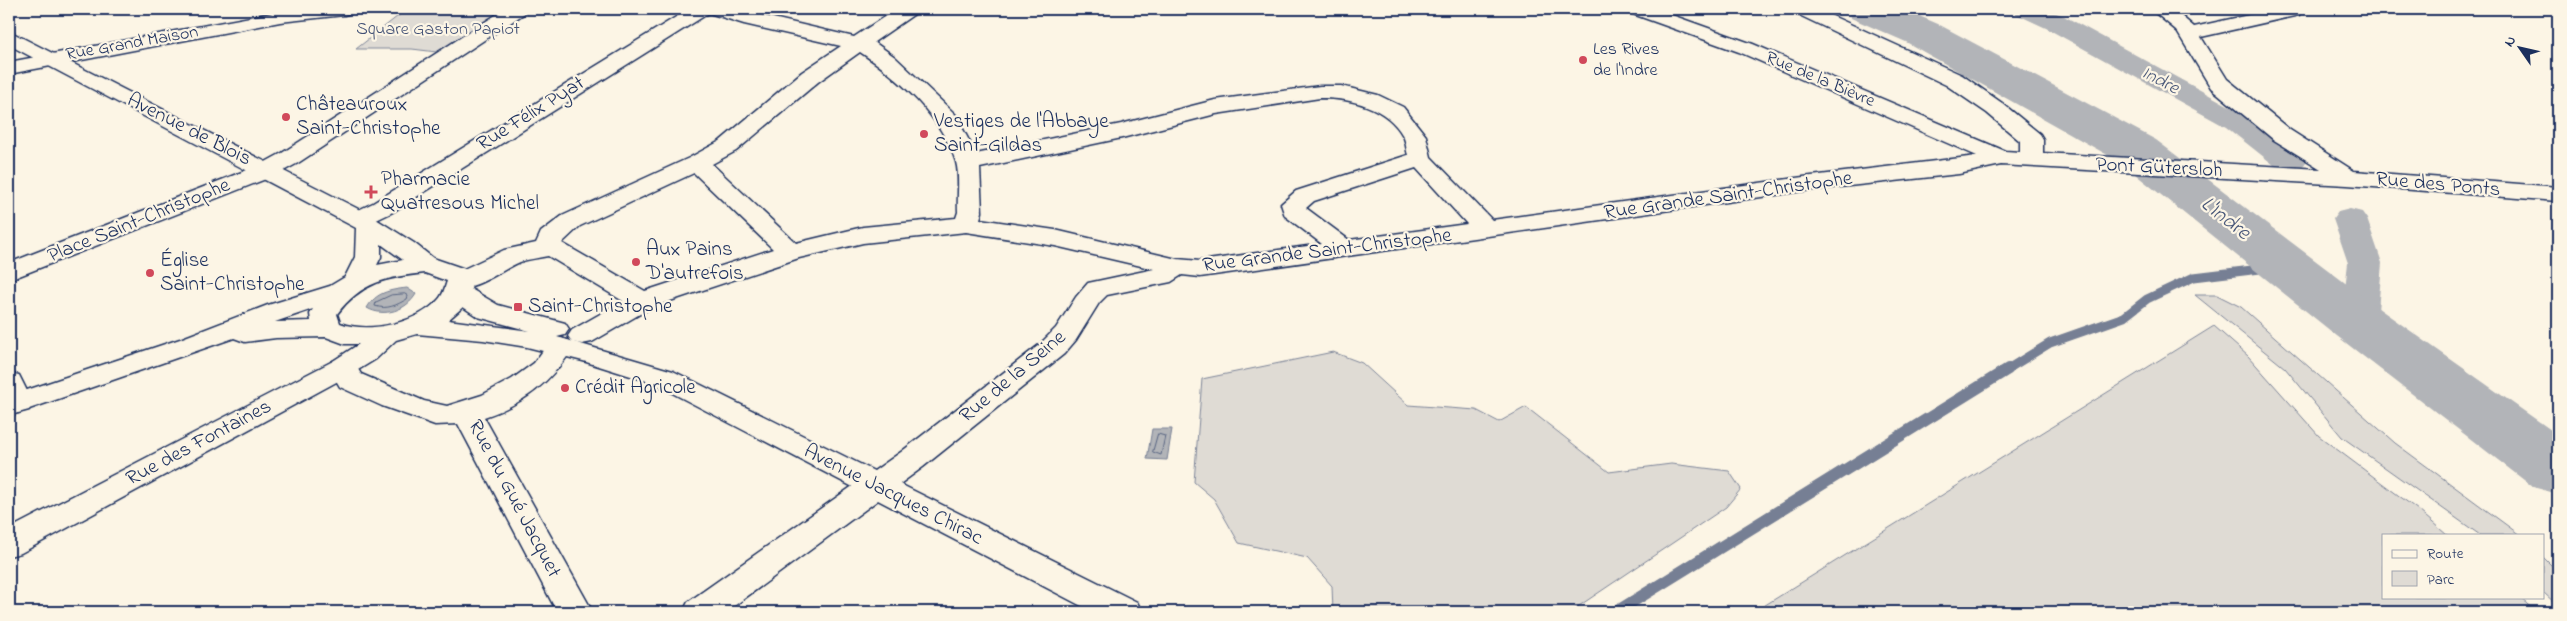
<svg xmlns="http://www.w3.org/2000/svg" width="2567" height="621" font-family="'Indie Flower',sans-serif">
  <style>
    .green { fill: #dfdbd4; stroke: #7d8599 }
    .water { fill: #b2b4b8; stroke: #767f94 }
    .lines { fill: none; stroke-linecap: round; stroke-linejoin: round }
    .shore { stroke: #576482; stroke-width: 1 }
    .stream-far1 { stroke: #767f94; stroke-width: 9 }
    .stream { stroke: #767f94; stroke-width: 12 }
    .canal { fill: #b2b4b8; fill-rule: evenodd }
    .river { fill: #b2b4b8; fill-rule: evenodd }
    .street-casing { stroke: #1b2f5e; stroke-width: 3 }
    .secondary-casing { stroke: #1b2f5e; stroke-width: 3 }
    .street { fill: #fcf5e5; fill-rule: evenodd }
    .secondary { fill: #fcf5e5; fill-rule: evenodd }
    .poi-dot { fill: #d1495b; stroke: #fcf5e5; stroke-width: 2 }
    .labels { text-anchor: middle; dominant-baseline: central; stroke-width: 4.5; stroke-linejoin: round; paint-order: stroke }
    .far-park-label { font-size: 18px; fill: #425176; stroke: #fcf5e5 }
    .far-street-label { font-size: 18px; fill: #1b2f5e; stroke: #fcf5e5 }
    .far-poi-label { font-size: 18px; fill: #1b2f5e; stroke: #fcf5e5; text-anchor: start }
    .far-water-label { font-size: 19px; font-style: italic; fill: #485779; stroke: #fcf5e5 }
    .poi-label { font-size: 21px; fill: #1b2f5e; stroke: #fcf5e5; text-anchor: start }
    .street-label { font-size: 21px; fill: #1b2f5e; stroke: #fcf5e5 }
    .water-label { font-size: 22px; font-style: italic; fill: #485779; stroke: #fcf5e5 }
  </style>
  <rect width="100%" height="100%" fill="#fcf5e5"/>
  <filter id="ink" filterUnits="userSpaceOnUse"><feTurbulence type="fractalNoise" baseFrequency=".02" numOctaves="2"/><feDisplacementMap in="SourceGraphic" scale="10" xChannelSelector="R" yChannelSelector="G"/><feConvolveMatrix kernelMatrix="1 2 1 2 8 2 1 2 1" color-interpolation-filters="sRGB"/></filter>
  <g filter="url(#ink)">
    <path class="green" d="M407,9H510L445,53L412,49H356Z
      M2195,295H2217L2241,307L2395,443L2520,535H2480L2342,437L2285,368Z
      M2214,326L2248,356L2319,436L2418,510L2447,535H2383V597H2519L2536,612H1754Z
      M1333,352L1362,363L1408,405L1476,410L1499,422L1526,407L1609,472L1671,464L1729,471L1741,489L1726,507L1570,612H1333L1332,586L1307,558L1239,543L1214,499L1194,482L1202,379Z
      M2543,557L2558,572V606L2543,592Z"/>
    <path class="water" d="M407,288L416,294C407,310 384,318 367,308C376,292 390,290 407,288Z
      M1152,429H1172L1167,460L1147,459Z"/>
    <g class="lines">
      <path class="shore" d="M405,294L408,296L407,299C397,305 387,310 375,306L376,302L391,295Z
        M1158,434L1165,436L1161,455L1153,452Z"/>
      <path class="stream-far1" d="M2006,370L2050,343L2124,317L2147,299L2194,277L2285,266"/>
      <path class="stream" d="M1616,612L2008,369"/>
      <path class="canal" d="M2012,9H2046L2064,16L2246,115L2301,155L2306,162L2301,169L2290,171L2279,169L2226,127L2046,28L2016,14Z
        M2350,209L2362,212L2367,219L2382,263L2377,323L2372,331L2359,334L2346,331L2341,323L2348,263L2333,219L2338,212Z"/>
      <path class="river" d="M1845,9H1903L1938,24L2156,140L2381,310L2558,435V494L2533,487L2337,336L2120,162L1906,42L1851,18Z"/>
      <g class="street-casing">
        <path id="street" d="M293,9H354L351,13L344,15L280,22L9,74V62Z
          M505,9H528L525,13L298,163L276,175L9,280V263L260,165L282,153Z
          M689,9H735L854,37L896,9H919L916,13L874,42L895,57L955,114L976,154L1121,124L1215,100L1320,86H1341L1378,95L1403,107L1426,136L1431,157L1492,220L1803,177L1977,156L1739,52L1630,13L1627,9H1655L1753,44L2005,151L2020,152V141L1987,113L1946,85L1795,13L1792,9H1817L1962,75L2002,103L2040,134L2043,139V153L2321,169L2274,140L2211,88L2176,30L2153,11V9H2173L2194,27L2276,9H2301L2299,15L2201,37L2227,79L2290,130L2354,171L2558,187V201L2347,185L2001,165L1959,174L1803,191L1200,277L1182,275L1171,282L1107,295L1099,303L1076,340L1064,354L923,467L726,612H683L688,602L901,452L1039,345L1056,328L1076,297L1088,283L1154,269L1055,246L966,232L863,243L799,258L652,307L592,342L582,344L572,342L568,336L572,330L623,301L548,256C539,258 529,259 520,262C499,271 474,293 451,287L447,281L451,275L504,250L536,243L541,232L562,216L689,158L720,141L802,72L841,46L744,24L709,13L391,213L368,224L359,227L350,224L346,219L350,214L373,203ZM860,52C899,78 941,116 956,162C960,176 957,197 958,212L956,218L863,227L796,243L712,164L736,151L818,82ZM1320,98C1351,98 1387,107 1403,136C1406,141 1406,149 1408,155L1296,191L1281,204L1285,216L1322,244L1200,261L1177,259L1055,230L980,219L982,212L980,168L1122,138L1216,114ZM1416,168L1467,224L1349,240L1306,208L1314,201ZM694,173L773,249L645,291L562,243L580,226Z
          M560,338L570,341L574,347C550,382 526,403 484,417L593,612H557L458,424L435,425L382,406L340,387L328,367L333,361L343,358L353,361L361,374L424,401L447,406L482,395L512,379L534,363L550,341Z
          M9,373L19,375L33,403L29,410L18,413L9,410Z"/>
      </g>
      <g class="secondary-casing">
        <path id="secondary" d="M9,31L368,214L414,243L433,258L465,269L473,281L471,289L498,305L565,323L569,329L565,335L557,337L673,371L1137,602L1142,612H1093L653,383L583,361L527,347L483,340L417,334L396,340L376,359L353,373L21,553L9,556V529L333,361L359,344H345L326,337L276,338L245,342L234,338L9,416V396L180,339L268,305L330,286L345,277L355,257L356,228L9,45ZM381,244L403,260L377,265L381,257ZM425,273L447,281C445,287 443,295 439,299C418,323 369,334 340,323L337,314C361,282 387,277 425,273ZM463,307L478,317L530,331L448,320ZM313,309L310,314L311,321L275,322Z"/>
      </g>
      <use href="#street" class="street"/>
      <use href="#secondary" class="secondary"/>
    </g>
  </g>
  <g class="poi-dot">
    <circle cx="1583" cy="60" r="5"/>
    <circle cx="286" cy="117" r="5"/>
    <circle cx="924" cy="134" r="5"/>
    <path d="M368.5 184.5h5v5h5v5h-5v5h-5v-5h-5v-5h5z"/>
    <circle cx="636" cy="262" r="5"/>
    <circle cx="150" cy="273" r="5"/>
    <rect x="513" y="302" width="10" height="10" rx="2.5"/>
    <circle cx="565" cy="388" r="5"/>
  </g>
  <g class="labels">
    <g class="far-park-label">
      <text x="438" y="30">Square Gaston Papiot</text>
    </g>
    <g class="far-street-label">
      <text transform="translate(132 44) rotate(-10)">Rue Grand Maison</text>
      <text transform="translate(1820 80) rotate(23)">Rue de la Bièvre</text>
    </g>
    <g class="far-poi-label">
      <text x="1593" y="50">Les Rives<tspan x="1593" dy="21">de l'Indre</tspan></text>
    </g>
    <g class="far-water-label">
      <text transform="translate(2160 81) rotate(28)">Indre</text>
    </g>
    <g class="poi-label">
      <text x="296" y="105">Châteauroux<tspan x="296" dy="24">Saint-Christophe</tspan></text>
      <text x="934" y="122">Vestiges de l'Abbaye<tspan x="934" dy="24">Saint-Gildas</tspan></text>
      <text x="381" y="180">Pharmacie<tspan x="381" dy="24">Quatresous Michel</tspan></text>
      <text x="646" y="250">Aux Pains<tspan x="646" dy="24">D'autrefois</tspan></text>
      <text x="160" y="261">Église<tspan x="160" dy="24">Saint-Christophe</tspan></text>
      <text x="528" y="307">Saint-Christophe</text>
      <text x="575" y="388">Crédit Agricole</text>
    </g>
    <g class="street-label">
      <text transform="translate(531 114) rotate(-32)">Rue Félix Pyat</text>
      <text transform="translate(189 130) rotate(27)">Avenue de Blois</text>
      <text transform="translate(2159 168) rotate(3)">Pont Gütersloh</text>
      <text transform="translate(2438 185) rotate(5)">Rue des Ponts</text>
      <text transform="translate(1728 196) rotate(-8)">Rue Grande Saint-Christophe</text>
      <text transform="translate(139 221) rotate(-22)">Place Saint-Christophe</text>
      <text transform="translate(1327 251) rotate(-7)">Rue Grande Saint-Christophe</text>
      <text transform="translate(1013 377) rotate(-40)">Rue de la Seine</text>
      <text transform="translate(199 443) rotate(-28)">Rue des Fontaines</text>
      <text transform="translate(893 495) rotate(27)">Avenue Jacques Chirac</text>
      <text transform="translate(514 499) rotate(62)">Rue du Gué Jacquet</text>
    </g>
    <g class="water-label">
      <text transform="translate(2225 219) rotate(38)">L'Indre</text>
    </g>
  </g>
  <rect width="2567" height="621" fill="none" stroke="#fcf5e5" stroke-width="30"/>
  <rect x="15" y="15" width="2537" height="591" fill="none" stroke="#1b2f5e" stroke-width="2" filter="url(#ink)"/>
  <rect x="2382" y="534" width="162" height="65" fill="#fcf5e5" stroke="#a2a6af"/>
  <rect x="2392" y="550" width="25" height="8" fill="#fcf5e5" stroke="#a2a6af"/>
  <text x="2427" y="558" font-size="15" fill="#1b2f5e">Route</text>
  <rect x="2392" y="571" width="25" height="15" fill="#dfdbd4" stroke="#a2a6af"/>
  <text x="2427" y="584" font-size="15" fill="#1b2f5e">Parc</text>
  <g transform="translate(2520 48) rotate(304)" stroke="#fcf5e5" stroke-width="4" paint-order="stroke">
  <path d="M0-4L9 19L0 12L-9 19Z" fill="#1b2f5e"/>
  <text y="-8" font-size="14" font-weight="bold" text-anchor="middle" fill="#1b2f5e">N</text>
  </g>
</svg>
